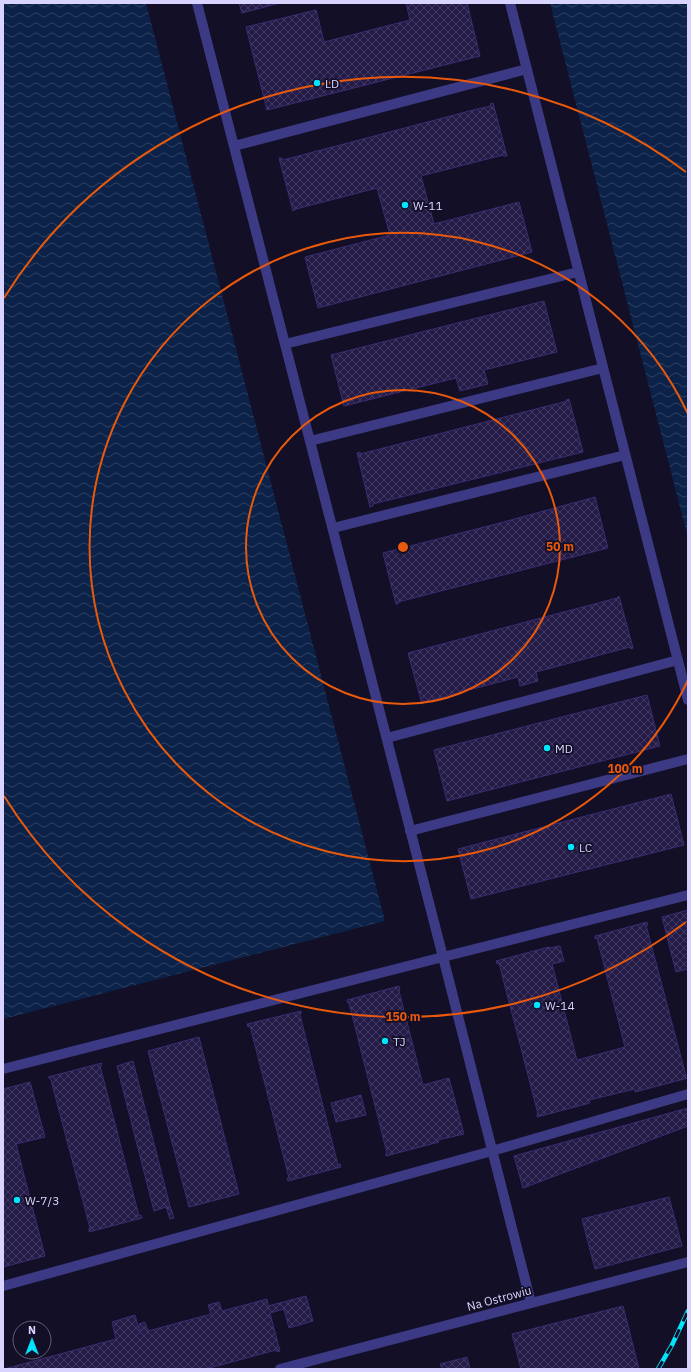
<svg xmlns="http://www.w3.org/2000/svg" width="691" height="1372" font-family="'IBM Plex Sans',sans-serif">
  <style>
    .water { fill: url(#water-waves) }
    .building { fill: url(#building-cross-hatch); stroke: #3b2d73 }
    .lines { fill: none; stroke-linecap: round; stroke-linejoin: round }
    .lane { stroke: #3d3a85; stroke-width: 10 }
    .rail-casing { stroke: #00e5ff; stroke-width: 4.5 }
    .rail { stroke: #130f26; stroke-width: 3; stroke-dasharray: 9; stroke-linecap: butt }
    .ring { fill: none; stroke: #e8590c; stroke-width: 2 }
    .poi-dot { fill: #00e5ff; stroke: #130f26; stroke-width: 1.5 }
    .labels { text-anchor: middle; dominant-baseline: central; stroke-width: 3.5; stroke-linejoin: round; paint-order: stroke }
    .poi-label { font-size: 12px; fill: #d9d4ff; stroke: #130f26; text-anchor: start }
    .street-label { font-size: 12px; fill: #d9d4ff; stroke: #130f26 }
    .centre { fill: #e8590c; stroke: #130f26; stroke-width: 2 }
    .ring-label { font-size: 12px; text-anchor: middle; font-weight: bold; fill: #e8590c; stroke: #130f26; stroke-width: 3.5; stroke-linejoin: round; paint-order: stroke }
  </style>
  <defs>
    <pattern id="water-waves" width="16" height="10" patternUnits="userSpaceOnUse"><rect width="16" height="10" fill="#0c2248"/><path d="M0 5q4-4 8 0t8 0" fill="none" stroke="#2f4163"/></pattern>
    <pattern id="building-cross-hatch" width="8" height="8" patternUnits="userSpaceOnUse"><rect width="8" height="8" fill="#241b47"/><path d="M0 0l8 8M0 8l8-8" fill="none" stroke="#433b63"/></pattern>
  </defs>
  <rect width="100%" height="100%" fill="#130f26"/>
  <path class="water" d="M3,3H146L385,921L3,1019Z
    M550,3H688V538Z"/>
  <path class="building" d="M239,3H280L242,13Z
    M406,3H467L480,56L267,110L246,27L316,10L324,42L410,20Z
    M493,103L507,156H503V155L421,176L434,224L519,202L532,252L318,308L305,257L390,235L377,188L296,209L293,211L279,158H282L283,160L477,109L491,106L490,104Z
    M544,301L557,352L484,370L488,384L460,391L456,378L344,406L331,355Z
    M569,399L583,452L373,504V506L370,507L357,453L360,452V454L567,401L566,400Z
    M595,497L608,548L398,602V604H396L383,553L496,524Z
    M619,596L633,648L631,649L630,647L536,672L538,681L520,686L518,677L424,702V703L422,704L408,653L617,598Z
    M647,695L660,746L447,801L434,750Z
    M671,794L684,845L471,899L458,849Z
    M688,910V969L676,972L662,917Z
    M647,922L648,925H646L686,1076L687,1075L688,1078L635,1092V1089L589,1100L590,1103L537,1117V1114H538L499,963L497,964L496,961L549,947V948L560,946L564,961L552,964L577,1060L625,1047L597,938L595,939V936Z
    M399,986L400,990L399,991L423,1085L449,1078L464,1134L438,1140L439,1142L386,1156V1153H387L349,1003H348L347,1000Z
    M301,1011V1014L300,1015L338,1165L340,1164L341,1167L288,1181L287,1178H289L250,1026L248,1027L247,1024Z
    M199,1037L239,1194L189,1207L148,1051Z
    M133,1061L170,1206L174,1218L170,1219L166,1207L154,1211L117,1066Z
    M102,1063L101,1066H100L139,1216L141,1215L142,1218L89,1232V1228H90L51,1080L48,1077Z
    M30,1082L45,1137L16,1144L45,1256L3,1267V1089Z
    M361,1095L366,1115L336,1122L331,1103Z
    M688,1108V1126L523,1188L514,1156Z
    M669,1197L682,1246L595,1269L582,1219Z
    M306,1296L313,1321L289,1328L284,1309L270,1313L280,1351L277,1352L276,1350L206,1369H4L116,1339L112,1322L135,1315L140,1333H141L139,1324L145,1322L148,1331L211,1314L208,1305L219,1302L222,1311L267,1299L268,1306Z
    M623,1306L639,1369H521L512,1334Z
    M467,1357L470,1369H442L440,1364Z"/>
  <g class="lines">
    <path class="lane" d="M197,3L443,957L688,895
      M510,3L688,700
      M234,146L527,69
      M285,344L578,272
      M310,441L603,368
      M333,528L625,455
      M387,738L678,660
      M410,831L688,759
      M3,1069L443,957L531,1303
      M3,1286L492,1151L688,1094
      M280,1369L688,1262"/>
    <g class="rail-casing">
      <path id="rail" d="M658,1369L672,1345L688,1311"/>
    </g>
    <use href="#rail" class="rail"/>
  </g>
  <g class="ring">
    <circle cx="403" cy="547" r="157"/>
    <path d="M688 680A314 314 0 1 1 688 414"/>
    <path d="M686 922A470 470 0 0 1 4 796M4 298A470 470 0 0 1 686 172"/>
  </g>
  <g class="poi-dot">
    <circle cx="317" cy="83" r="4"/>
    <circle cx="405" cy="205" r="4"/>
    <circle cx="547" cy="748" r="4"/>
    <circle cx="571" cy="847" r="4"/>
    <circle cx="537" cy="1005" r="4"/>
    <circle cx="385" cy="1041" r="4"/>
    <circle cx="17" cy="1200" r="4"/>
  </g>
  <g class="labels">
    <g class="poi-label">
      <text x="325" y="83">LD</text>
      <text x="413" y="205">W-11</text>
      <text x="555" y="748">MD</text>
      <text x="579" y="847">LC</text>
      <text x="545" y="1005">W-14</text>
      <text x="393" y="1041">TJ</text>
      <text x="25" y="1200">W-7/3</text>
    </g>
    <g class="street-label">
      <text transform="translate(499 1298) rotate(-15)">Na Ostrowiu</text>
    </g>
  </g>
  <circle cx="403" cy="547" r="6" class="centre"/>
  <g class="ring-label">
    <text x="560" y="551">50 m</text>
    <text x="625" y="773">100 m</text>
    <text x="403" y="1021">150 m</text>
  </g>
  <rect width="691" height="1372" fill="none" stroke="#d9d4ff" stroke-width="8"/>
  <g transform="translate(32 1340)"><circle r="19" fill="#130f26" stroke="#625e7d"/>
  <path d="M0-3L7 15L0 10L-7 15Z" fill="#00e5ff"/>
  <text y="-6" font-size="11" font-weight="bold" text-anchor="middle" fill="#d9d4ff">N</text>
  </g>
</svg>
